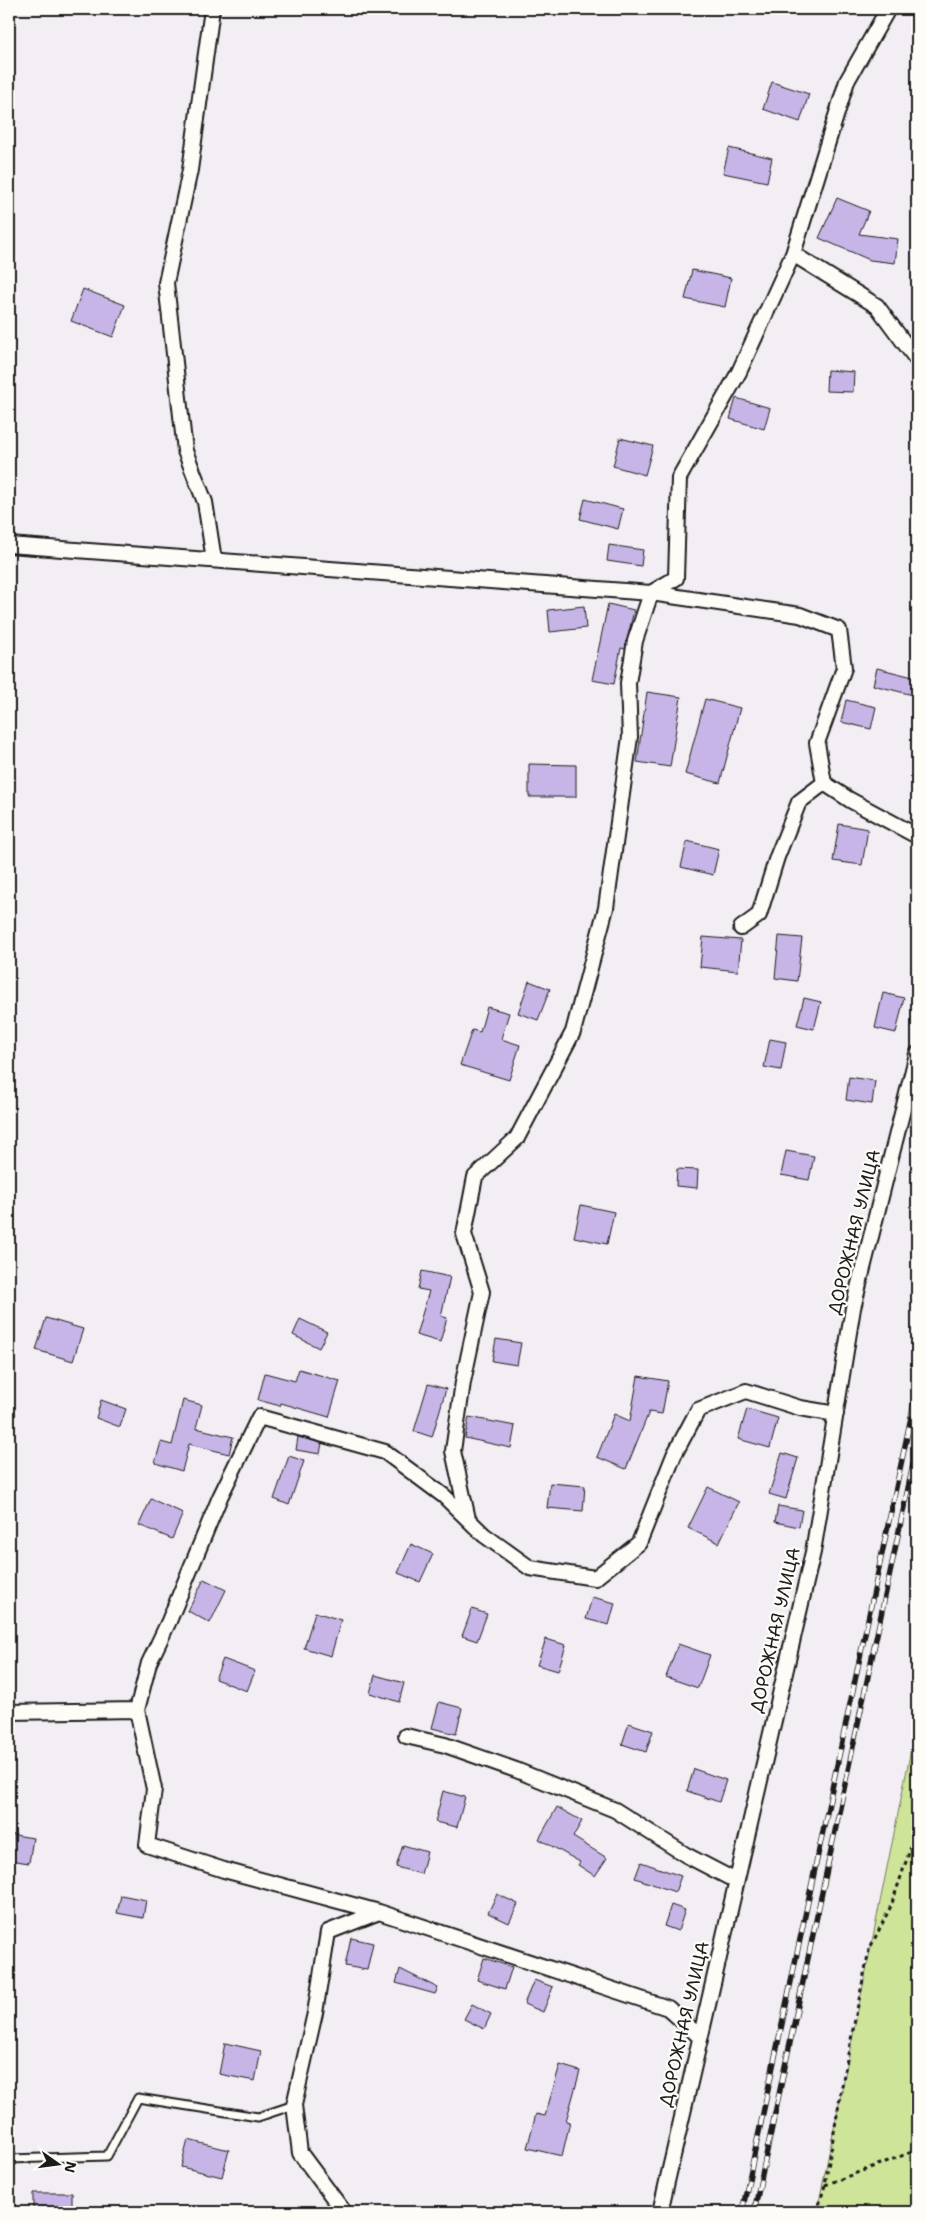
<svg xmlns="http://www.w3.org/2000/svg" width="926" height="2221" font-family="'Shantell Sans',sans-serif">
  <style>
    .green { fill: #cee499; stroke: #75805a }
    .building { fill: #c6b5e6; stroke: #1c1c1c }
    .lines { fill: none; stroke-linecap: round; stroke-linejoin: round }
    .lane-casing { stroke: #1c1c1c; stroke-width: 11 }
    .street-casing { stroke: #1c1c1c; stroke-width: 18 }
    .path { stroke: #1c1c1c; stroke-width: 3; stroke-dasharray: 4 4; stroke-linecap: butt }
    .lane { stroke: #fdfcf7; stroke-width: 7 }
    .street { stroke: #fdfcf7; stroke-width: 14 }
    .rail-casing { stroke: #1c1c1c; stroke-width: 5.5 }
    .rail { stroke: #fdfcf7; stroke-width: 4; stroke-dasharray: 11; stroke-linecap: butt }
    .labels { text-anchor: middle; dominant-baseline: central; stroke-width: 4.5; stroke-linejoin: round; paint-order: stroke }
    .street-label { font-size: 18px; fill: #1c1c1c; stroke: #fdfcf7 }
  </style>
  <rect width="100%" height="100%" fill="#f2eef4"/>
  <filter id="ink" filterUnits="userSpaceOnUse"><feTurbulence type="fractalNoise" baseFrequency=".02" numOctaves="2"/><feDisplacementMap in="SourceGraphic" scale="10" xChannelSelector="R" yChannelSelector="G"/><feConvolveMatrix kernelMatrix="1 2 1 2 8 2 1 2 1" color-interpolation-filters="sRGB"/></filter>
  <g filter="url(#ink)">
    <path class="green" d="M917,1720V2212H817Z"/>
    <path class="building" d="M772,82L809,94L800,122L763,109Z
      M729,148L772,158L767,182L723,173Z
      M837,198L869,211L859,234L898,239L895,263L870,260L819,238Z
      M692,270L731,278L725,307L685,299Z
      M83,289L125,305L113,337L71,321Z
      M827,370L854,372L853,392L826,391Z
      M736,398L770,408L764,429L730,419Z
      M620,438L653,446L645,475L613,466Z
      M585,499L623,509L618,529L580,519Z
      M609,545L643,550L641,566L607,561Z
      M608,604L634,610L625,649L621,648L614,684L592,680Z
      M584,606L586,628L550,632L548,610Z
      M877,668L917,678V696L873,685Z
      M647,692L681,697L670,767L637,762Z
      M705,699L740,708L720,783L685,774Z
      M846,700L876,707L871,729L841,722Z
      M529,764L576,765V797H529Z
      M839,824L868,829L862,865L833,861Z
      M687,841L719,849L713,875L681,867Z
      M779,936L802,938L797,981L775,978Z
      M703,937L741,940L738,971L700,967Z
      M529,981L550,989L538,1020L518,1013Z
      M883,993L904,998L896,1033L875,1028Z
      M804,998L821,1002L814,1029L797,1025Z
      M487,1007L509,1013L501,1039L520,1045L509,1080L460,1065L472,1030L480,1032Z
      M770,1039L786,1042L781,1070L764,1067Z
      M849,1077L875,1081L872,1104L846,1100Z
      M786,1151L814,1156L809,1180L781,1175Z
      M677,1169L698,1170L697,1188L676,1186Z
      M581,1205L614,1212L607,1244L574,1237Z
      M422,1271L450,1277L441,1316L447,1318L440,1342L416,1335L429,1291L418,1289Z
      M46,1318L83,1329L73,1361L36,1350Z
      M300,1319L327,1332L319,1348L293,1335Z
      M496,1339L521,1343L517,1365L492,1361Z
      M299,1369L340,1381L329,1417L281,1403L280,1406L258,1400L265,1373L295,1381Z
      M638,1376L668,1381L662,1414L649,1412L626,1469L597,1457L614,1414L630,1421Z
      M428,1384L446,1389L432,1437L414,1431Z
      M101,1400L126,1409L120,1427L96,1418Z
      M183,1400L202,1405L196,1428L233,1437L229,1454L189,1444L182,1471L155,1463L161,1442L172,1445Z
      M747,1409L778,1418L770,1448L738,1439Z
      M469,1417L515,1426L511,1448L465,1438Z
      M298,1437L322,1443L320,1454L296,1450Z
      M782,1453L798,1458L786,1499L769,1494Z
      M289,1456L304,1461L289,1505L274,1499Z
      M550,1483L585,1486L583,1511L547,1508Z
      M708,1487L739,1502L719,1543L688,1528Z
      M151,1499L183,1513L172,1539L139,1525Z
      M778,1506L802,1510L799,1527L775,1522Z
      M411,1544L433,1554L420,1582L398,1573Z
      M204,1579L226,1590L210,1623L188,1611Z
      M592,1597L615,1603L609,1625L586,1619Z
      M472,1609L487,1614L477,1641L462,1636Z
      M315,1612L341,1620L331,1656L304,1648Z
      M546,1639L566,1645L558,1671L537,1665Z
      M678,1644L710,1655L698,1688L666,1677Z
      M223,1659L255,1671L247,1691L215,1679Z
      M375,1675L404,1683L399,1702L370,1693Z
      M439,1702L462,1708L456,1734L432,1728Z
      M629,1723L653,1731L646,1752L622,1744Z
      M694,1769L726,1780L719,1802L687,1791Z
      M443,1791L465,1797L457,1827L435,1822Z
      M557,1807L582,1821L573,1837L607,1858L595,1876L578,1865L580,1862L539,1839Z
      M9,1834L33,1838L29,1863L9,1860Z
      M403,1845L427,1852L421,1874L396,1867Z
      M641,1862L681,1876L675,1892L635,1878Z
      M497,1894L518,1904L509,1923L488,1913Z
      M121,1895L146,1900L143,1918L117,1913Z
      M671,1905L685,1910L678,1931L664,1926Z
      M351,1938L373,1943L367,1970L345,1966Z
      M484,1958L512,1967L505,1989L477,1980Z
      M400,1969L438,1988L435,1994L396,1983Z
      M534,1980L553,1987L543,2012L524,2004Z
      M472,2004L491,2014L484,2029L464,2019Z
      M225,2043L261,2051L255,2081L219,2074Z
      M560,2065L580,2071L566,2121L570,2122L562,2156L527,2148L536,2114L545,2116Z
      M188,2140L229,2150L222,2177L181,2167Z
      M33,2193H72V2212H33Z"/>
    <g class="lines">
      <g class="lane-casing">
        <path id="lane" d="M9,2159L107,2156L138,2098L258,2117L294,2105"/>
      </g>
      <g class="street-casing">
        <path id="street" d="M212,9L190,170L166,283L185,451L205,502L214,560
          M793,254L877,306L917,360
          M9,545L651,593L800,615L839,630L844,668L817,743L824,783L850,800L917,836
          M741,928L759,915L777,857L799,802L824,783
          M468,1519L453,1451L463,1382L482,1292L464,1234L475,1177L517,1138L573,1032L606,908L630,737L628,683L635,641L651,593L676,578L679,478L739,372L793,254L847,81L888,9
          M137,1710L154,1789L147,1845L224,1870L379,1912L668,2008L700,2037
          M9,1712L137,1710L149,1663L169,1621L220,1497L259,1417L385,1452L444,1496L484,1535L530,1568L595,1578L639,1543L674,1455L698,1410L746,1391L800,1408L836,1414
          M406,1736L445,1745L516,1770L615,1810L686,1855L736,1881
          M344,2212L300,2153L294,2105L315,2013L328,1932L379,1912
          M660,2212L813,1552L853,1308L917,1054"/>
      </g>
      <path class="path" d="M825,2185L917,2150
        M817,2212L825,2185L844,2074L869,1950L891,1906L917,1829"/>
      <use href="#lane" class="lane"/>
      <use href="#street" class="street"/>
      <g class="rail-casing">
        <path id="rail" d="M742,2212L917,1389
          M754,2212L917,1446"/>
      </g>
      <use href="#rail" class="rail"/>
    </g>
  </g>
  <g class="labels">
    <g class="street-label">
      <text transform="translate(854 1232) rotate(-76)">ДОРОЖНАЯ УЛИЦА</text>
      <text transform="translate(775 1630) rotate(-77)">ДОРОЖНАЯ УЛИЦА</text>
      <text transform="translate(684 2024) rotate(-77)">ДОРОЖНАЯ УЛИЦА</text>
    </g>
  </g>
  <rect width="926" height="2221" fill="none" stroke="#fdfcf7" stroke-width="30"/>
  <rect x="15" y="15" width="896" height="2191" fill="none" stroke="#1c1c1c" stroke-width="2" filter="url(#ink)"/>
  <g transform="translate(58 2164) rotate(104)" stroke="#fdfcf7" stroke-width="4" paint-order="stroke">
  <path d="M0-4L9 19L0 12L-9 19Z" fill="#1c1c1c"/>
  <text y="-8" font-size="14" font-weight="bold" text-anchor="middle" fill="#1c1c1c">N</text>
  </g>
</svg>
